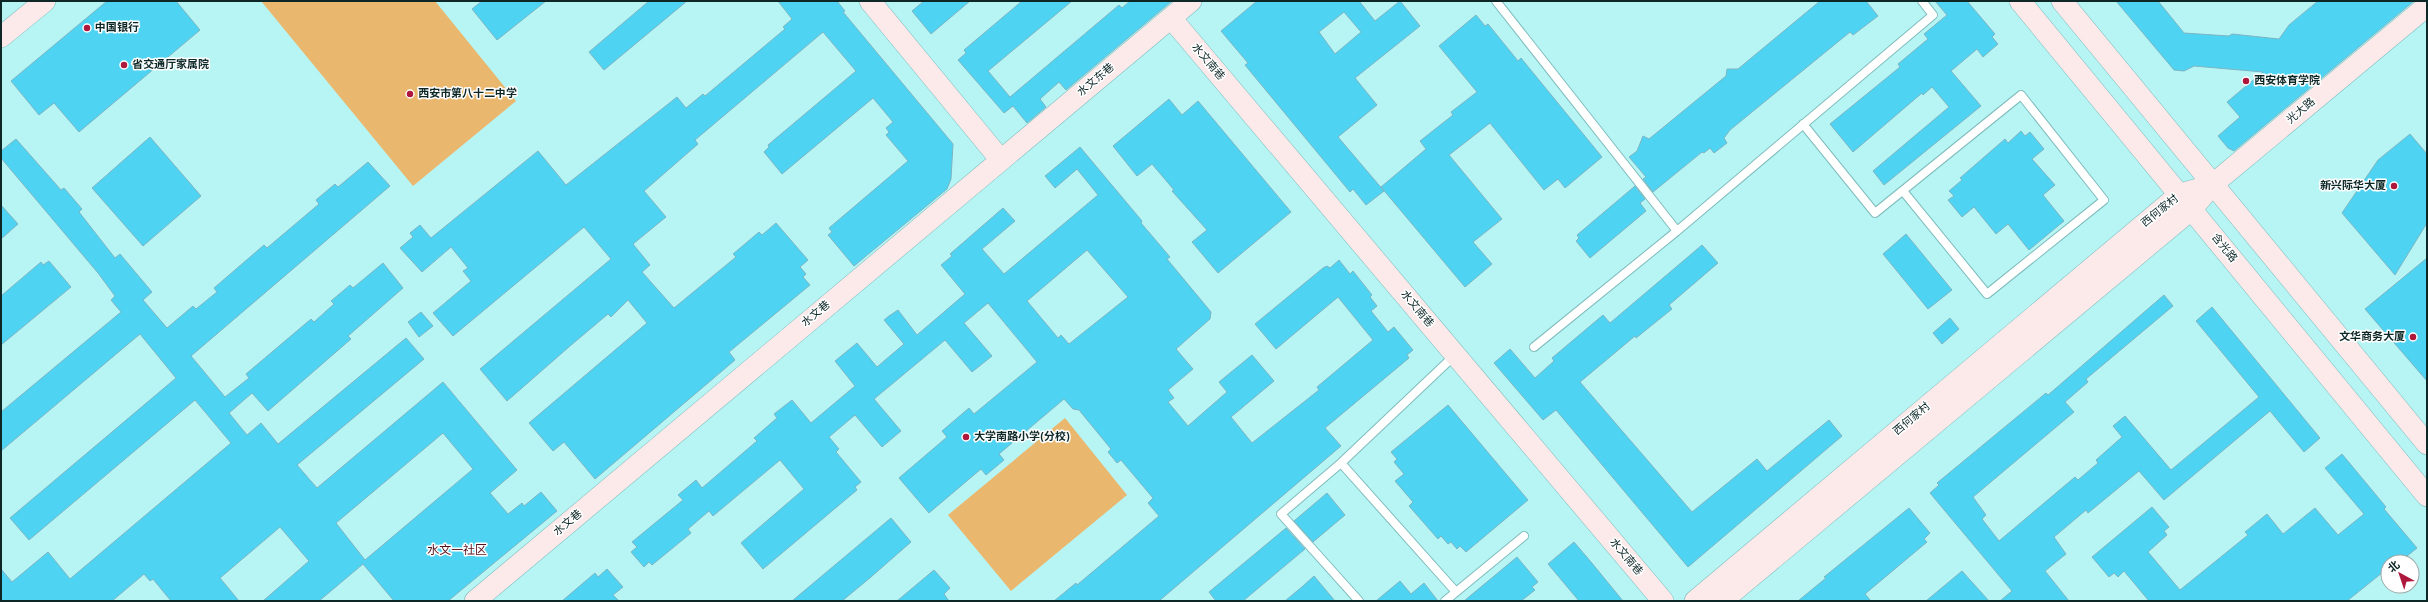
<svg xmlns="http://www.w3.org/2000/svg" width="2428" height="602" font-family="Overpass,'Noto Sans SC',sans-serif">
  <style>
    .green { fill: #eab76e }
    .building { fill: #4ed4f2; stroke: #7cb5c3; fill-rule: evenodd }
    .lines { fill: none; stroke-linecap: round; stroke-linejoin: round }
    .lane-casing { stroke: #7fbcbc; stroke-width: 10 }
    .secondary-casing { stroke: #7fbcbc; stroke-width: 22 }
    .lane { stroke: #fff; stroke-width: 8 }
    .secondary { stroke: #fceaeb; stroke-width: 21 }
    .poi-dot { fill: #ad183c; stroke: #fff; stroke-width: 1.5 }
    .labels { text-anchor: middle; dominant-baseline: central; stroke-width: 3; stroke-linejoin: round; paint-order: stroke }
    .poi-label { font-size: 11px; font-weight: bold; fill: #0d2727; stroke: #fff; text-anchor: start }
    .street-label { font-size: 11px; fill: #0d2727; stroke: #fff }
    .neighbourhood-label { font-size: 12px; fill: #55101d; stroke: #fff }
  </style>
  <rect width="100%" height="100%" fill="#b7f5f5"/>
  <path class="green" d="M261,1H435L516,101L413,186Z
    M1065,418L1127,495L1011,591L948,515Z"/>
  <path class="building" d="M107,1H176L200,30L79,132L54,103L39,115L11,81Z
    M482,1H546L497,40L472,9Z
    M649,1H687L604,70L589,52Z
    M778,1H837L845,11L843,12L953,144L951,179L947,189L854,266L828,235L832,232L829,228L908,161L886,135L889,132L886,128L893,122L873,98L782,174L764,152L769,147L768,145L856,71L823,32L695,140L698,144L644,191L666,217L633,244L650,265L642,272L674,308L736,257L733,254L759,232L762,235L776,223L808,260L800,267L806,274L803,277L810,285L729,352L735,360L595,479L564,442L553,451L529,423L647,323L628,300L611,317L608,314L570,346L507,401L480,369L611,259L584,227L453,336L433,313L471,281L463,271L468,268L451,247L422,272L400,248L413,237L410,233L420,225L431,238L538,151L566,185L677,97L686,108L703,94L705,96L785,29L783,27L792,19Z
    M924,1H970L931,34L912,11Z
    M1022,1H1072L988,71L1010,97L1119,5L1122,8L1130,1H1172L1066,90L1059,82L1040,99L1046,107L1027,123L1013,106L1004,113L958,60L966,53L964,50Z
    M1257,1H1359L1375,21L1400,1L1420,26L1355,78L1377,105L1338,137L1384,191L1366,205L1353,189L1350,192L1245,65L1248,63L1221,31ZM1344,12L1361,32L1335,54L1319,32Z
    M1820,1H1866L1878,16L1853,35L1850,32L1730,130L1724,138L1727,143L1714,153L1710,148L1704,153L1702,152L1653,192L1643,179L1646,177L1629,157L1637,151L1643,136L1649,139L1726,76L1727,69H1738Z
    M1935,1H1967L1995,34L1992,37L1998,44L1983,57L1977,49L1951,71L1981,106L1884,185L1873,171L1949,107L1932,87L1923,95L1922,93L1853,152L1830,124L1900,67L1898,64L1928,39L1924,34L1947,15Z
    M2116,1H2158L2184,33L2229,36L2232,34L2279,39L2289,25L2318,1H2414L2234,151L2228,148L2218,136L2240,117L2227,102L2263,72L2194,66L2184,71L2174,70Z
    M1476,15L1485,26L1488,24L1518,61L1521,58L1602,157L1565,188L1558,179L1544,190L1490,123L1449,155L1502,219L1473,242L1492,264L1465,287L1381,187L1426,149L1420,141L1453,115L1451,112L1477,92L1439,46Z
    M1169,99L1182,115L1198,101L1291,212L1218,273L1192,242L1207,230L1172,191L1174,190L1152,164L1137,176L1113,146Z
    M2021,131L2025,136L2030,132L2044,149L2032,159L2055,185L2043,195L2064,221L2029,250L2008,224L1996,234L1974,207L1962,217L1948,200L1954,196L1949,191L1962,180L1960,178L2005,139L2008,143Z
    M2410,134L2427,154V223L2395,275L2342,213L2378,160Z
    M150,137L201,196L143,246L92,188Z
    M16,139L61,190L64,188L82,209L79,212L115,258L120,254L152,292L143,300L167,328L193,306L196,309L217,292L214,288L264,245L267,248L319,204L316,200L335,184L338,187L368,162L390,186L191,356L225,397L249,378L246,374L253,368L311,319L314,322L334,304L331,301L350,285L353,288L383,263L403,288L348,336L351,339L268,411L252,393L229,413L247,435L261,423L278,444L406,338L424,359L297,465L317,488L443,382L517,470L490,493L508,514L522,503L524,506L541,492L557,511L448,601H394L363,564L319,601H263L309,561L280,527L220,578L239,601H171L153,579L150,581L144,574L112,601H1V569L12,582L48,552L70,579L231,443L195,400L29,540L10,518L176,378L140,334L1,451V412L121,312L111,300L115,296L98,273L1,158V151ZM443,433L473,469L365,560L336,523Z
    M1080,147L1142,221L1141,223L1170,257L1167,259L1211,312L1210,319L1176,349L1193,369L1168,390L1174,398L1168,402L1188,426L1227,392L1219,382L1252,355L1274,381L1231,417L1252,443L1319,390L1317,387L1373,340L1338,297L1276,349L1255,324L1323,268L1327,266L1330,268L1339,260L1350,274L1353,271L1372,295L1370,297L1377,306L1371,311L1388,332L1394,327L1413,350L1407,355L1409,358L1325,428L1341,446L1159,601H1054L1076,583L1077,585L1159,516L1148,503L1153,498L1121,460L1117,463L1108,452L1111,449L1079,410L1073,409L1064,399L999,454L1004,460L986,475L981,469L929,513L899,478L947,437L942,431L969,408L974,414L1037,362L988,303L964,323L992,356L972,372L945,340L874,399L901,431L882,447L855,415L829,437L839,449L836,452L861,482L855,487L857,490L763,569L741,543L804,489L780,460L713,516L709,511L688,529L691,533L652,565L649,562L644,567L631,552L637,547L632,542L683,500L678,495L696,480L702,488L757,441L754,438L777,418L774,414L792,400L811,423L855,386L835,361L857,343L877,367L904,344L884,320L889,316L898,310L917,335L965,294L941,265L952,256L950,254L1003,208L1015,221L982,249L1004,274L1098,195L1077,169L1055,188L1045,176ZM1087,250L1128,297L1069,344L1061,335L1058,338L1027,301Z
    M1635,186L1645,199L1640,203L1646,211L1590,258L1576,241L1579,238L1577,235Z
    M1,205L18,224L1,239Z
    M1906,234L1952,290L1928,309L1883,254Z
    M1702,245L1718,263L1669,305L1672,309L1636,338L1635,336L1580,382L1692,512L1757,459L1767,471L1829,420L1842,436L1688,567L1556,410L1543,420L1494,363L1510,349L1535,378L1554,361L1552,358L1603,315L1610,323Z
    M2427,258V381L2365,309Z
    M49,261L71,287L1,345V296L41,262L43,265Z
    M2164,295L2173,306L2086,379L2088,382L2065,402L2074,412L1973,497L1986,515L1982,519L1999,541L2075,477L2078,480L2098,463L2096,460L2122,437L2113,426L2125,416L2171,470L2259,397L2196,321L2212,307L2320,438L2304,452L2270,411L2164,500L2139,471L2088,513L2086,510L2054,537L2066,554L2045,571L2069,601H2000L2012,591L1930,493L1939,485L1937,483L2046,393L2048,395Z
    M421,312L433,326L419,337L408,322Z
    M1950,318L1959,329L1942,344L1933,333Z
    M1448,405L1528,500L1466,552L1460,546L1457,549L1451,542L1448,544L1441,536L1438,539L1409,506L1413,502L1395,481L1404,474L1394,462L1397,459L1391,452Z
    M2342,454L2386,507L2384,509L2417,548L2402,560L2400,558L2395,562H2388V568L2347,601H2149L2124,571L2118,577L2114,573L2109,577L2092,557L2152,507L2169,527L2164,531L2167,535L2148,552L2180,590L2248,535L2245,532L2267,514L2283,534L2315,508L2338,535L2364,514L2325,468Z
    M1327,493L1345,515L1313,542L1294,521Z
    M1909,508L1930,533L1924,539L1927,542L1865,594L1871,601H1798L1826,578L1824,577Z
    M891,518L911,542L871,577L842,601H792Z
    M1286,528L1305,549L1243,601H1216L1209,592Z
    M1574,542L1591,562L1623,601H1579L1548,564Z
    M1517,557L1538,582L1532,587L1535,590L1521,601H1464Z
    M607,569L623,587L613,595L619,601H562L595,573L598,577Z
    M934,570L950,588L944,594L949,601H897Z
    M1962,571L1989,601H1926Z
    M1314,576L1335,601H1285L1303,586Z
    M1400,581L1411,594L1424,583L1438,601H1376Z"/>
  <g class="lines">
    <g class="lane-casing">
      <path id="lane" d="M1496,1L1677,231L1534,347
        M1803,124L1875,213L2021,95L2104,200L1987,294L1903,191
        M1677,231L1933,15L1922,1
        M1341,463L1456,592
        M1359,601L1281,514L1341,463L1455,355
        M1445,601L1524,536"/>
    </g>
    <g class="secondary-casing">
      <path id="secondary" d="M870,1L1000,159
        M2020,1L2427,496
        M2062,1L2427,444
        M1171,18L1663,601
        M1,37L45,1
        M475,601L1191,1
        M1695,601L2180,194L2212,185
        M1722,601L2192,209L2212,185L2427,6"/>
    </g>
    <use href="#lane" class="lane"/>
    <use href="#secondary" class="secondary"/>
  </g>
  <g class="poi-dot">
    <circle cx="87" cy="28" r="4"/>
    <circle cx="124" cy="65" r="4"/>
    <circle cx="2246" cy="81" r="4"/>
    <circle cx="410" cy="94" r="4"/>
    <circle cx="2394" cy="186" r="4"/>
    <circle cx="2413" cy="337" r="4"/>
    <circle cx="966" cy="437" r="4"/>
  </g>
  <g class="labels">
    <g class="poi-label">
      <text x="95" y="28">中国银行</text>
      <text x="132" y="65">省交通厅家属院</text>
      <text x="2254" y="81">西安体育学院</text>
      <text x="418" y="94">西安市第八十二中学</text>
      <text x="2386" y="186" text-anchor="end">新兴际华大厦</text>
      <text x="2405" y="337" text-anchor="end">文华商务大厦</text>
      <text x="974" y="437">大学南路小学(分校)</text>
    </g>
    <g class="street-label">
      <text transform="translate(1208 62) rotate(50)">水文南巷</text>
      <text transform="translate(1096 80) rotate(-40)">水文东巷</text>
      <text transform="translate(2301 111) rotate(-40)">光大路</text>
      <text transform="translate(2160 211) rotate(-39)">西何家村</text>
      <text transform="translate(2224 248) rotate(51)">含光路</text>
      <text transform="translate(1417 309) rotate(50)">水文南巷</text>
      <text transform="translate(816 314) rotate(-40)">水文巷</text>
      <text transform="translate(1912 419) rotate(-40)">西何家村</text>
      <text transform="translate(568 523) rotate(-40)">水文巷</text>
      <text transform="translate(1626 557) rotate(50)">水文南巷</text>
    </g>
    <g class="neighbourhood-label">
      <text x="457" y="551">水文一社区</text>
    </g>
  </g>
  <rect width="2428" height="602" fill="none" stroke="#0d2727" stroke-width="4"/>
  <g transform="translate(2400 574) rotate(320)"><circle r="19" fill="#ffffff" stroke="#9ea9a9"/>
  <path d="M0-3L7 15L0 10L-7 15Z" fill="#ad183c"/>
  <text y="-6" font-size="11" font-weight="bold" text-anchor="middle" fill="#0d2727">北</text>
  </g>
</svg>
